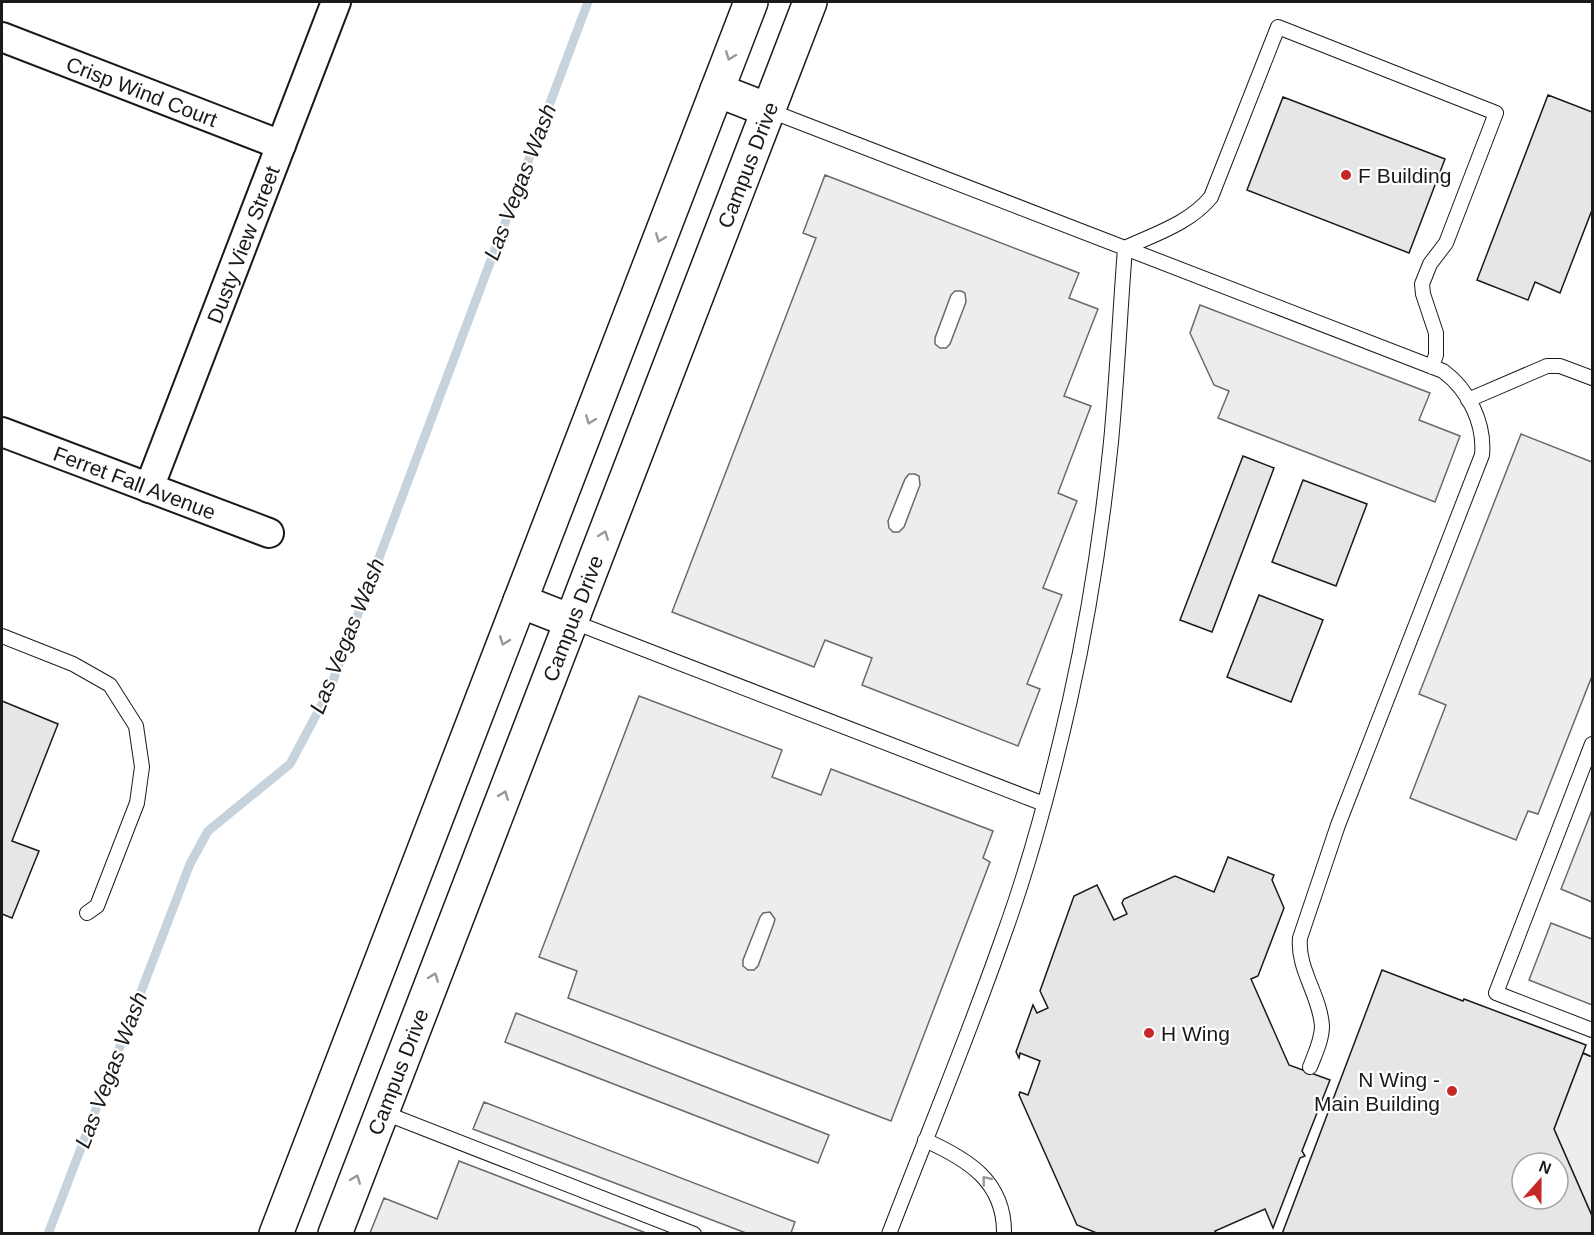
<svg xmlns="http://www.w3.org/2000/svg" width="1594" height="1235" font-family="Helvetica,sans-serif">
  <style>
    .parking { fill: #ededed; stroke: #6a6a6a; stroke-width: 1.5; fill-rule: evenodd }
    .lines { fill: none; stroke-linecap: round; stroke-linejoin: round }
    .stream { stroke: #c6d2dc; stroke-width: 9 }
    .building { fill: #e6e6e6; stroke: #1a1a1a; stroke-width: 1.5; fill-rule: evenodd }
    .service-casing { stroke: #1a1a1a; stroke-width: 16 }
    .minor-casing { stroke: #1a1a1a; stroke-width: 32 }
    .tertiary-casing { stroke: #1a1a1a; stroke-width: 36 }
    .service { stroke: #fff; stroke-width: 14 }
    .minor { stroke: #fff; stroke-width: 28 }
    .tertiary { stroke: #fff; stroke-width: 33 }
    .fence { stroke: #1a1a1a; stroke-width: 1.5; stroke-dasharray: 8 3; stroke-linecap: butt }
    .oneway { stroke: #989898 }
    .poi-dot { fill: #c62828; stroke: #fff; stroke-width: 2 }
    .labels { text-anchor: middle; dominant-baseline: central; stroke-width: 4.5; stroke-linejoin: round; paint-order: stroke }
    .street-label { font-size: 21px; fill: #1a1a1a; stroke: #fff }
    .poi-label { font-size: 21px; fill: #1a1a1a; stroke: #fff; text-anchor: start }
    .water-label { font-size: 22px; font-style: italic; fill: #1a1a1a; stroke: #fff }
  </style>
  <rect width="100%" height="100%" fill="#fff"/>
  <path class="parking" d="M825,175L1079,273L1069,298L1098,309L1064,396L1091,406L1058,493L1077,501L1043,588L1062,595L1027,684L1040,689L1018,746L862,685L872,658L825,640L814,667L672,612L816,238L803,233ZM955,291H961L965,293L966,302L950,344L946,348H940L935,344V338L951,295ZM909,474H915L919,476L920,485L904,527L899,532H893L889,528L888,521L905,479Z
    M1200,305L1430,393L1419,420L1460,436L1435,502L1218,418L1229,391L1214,385L1190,333Z
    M1521,434L1592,462V676L1538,814L1528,811L1516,840L1410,798L1446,705L1419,694Z
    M639,696L782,750L772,777L821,795L831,769L993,831L983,858L990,862L891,1121L568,998L577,971L539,957ZM770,912L775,919L774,923L758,966L754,970H748L743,966V960L760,917L763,913Z
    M1592,810V902L1561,889Z
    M1551,923L1592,939V1005L1529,980Z
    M516,1013L829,1135L818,1163L505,1042Z
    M1583,1053L1592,1057V1216L1554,1129Z
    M484,1102L795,1222L791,1233H746L473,1129Z
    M459,1161L646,1233H370L384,1198L437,1219Z"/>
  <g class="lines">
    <path class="stream" d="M48,1234L190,864L208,831L290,764L329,691L588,2"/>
  </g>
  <path class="building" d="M1548,95L1592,112V210L1560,293L1535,282L1528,300L1477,280Z
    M1283,97L1445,159L1409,253L1247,190Z
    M1243,456L1274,468L1212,632L1180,620Z
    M1303,480L1367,504L1336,586L1272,562Z
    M1259,595L1323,620L1291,702L1227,677Z
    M2,701L58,724L12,841L39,851L12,918L2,914Z
    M1228,857L1274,875L1272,880L1284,908L1258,976L1251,979L1289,1065L1330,1080L1302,1151L1305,1156L1300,1158L1273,1228L1265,1209L1215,1231L1217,1234H1099L1077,1225L1019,1095L1020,1092L1028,1095L1040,1061L1020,1053L1019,1058L1016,1052L1033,1005L1037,1013L1048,1008L1040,991L1074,896L1097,885L1114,920L1127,914L1122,903L1124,899L1175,876L1214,892Z
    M1382,970L1463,1001L1464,999L1586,1045L1554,1129L1592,1216V1234H1282ZM1522,1163H1558V1199H1522Z"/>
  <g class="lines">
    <g class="service-casing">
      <path id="service" d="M768,110L1443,371C1469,390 1485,424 1482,455L1338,825L1300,938C1297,969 1320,995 1322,1026C1322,1040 1315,1054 1310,1067
        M1468,400L1547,366H1560L1592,378
        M571,621L1044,804
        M2,636L73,664L110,685L136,726L142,767L137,803L97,906L87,913
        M1592,744L1496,993L1592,1030
        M382,1112L694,1234
        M925,1140C967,1159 1005,1181 1004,1234
        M889,1234C927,1135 968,1037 1003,937C1031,860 1052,780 1070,700C1089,615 1102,529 1111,442C1117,378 1120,313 1125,248C1155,234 1190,223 1211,197L1278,27L1496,113L1446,243L1430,264L1422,284L1423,294L1436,333V355L1432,367"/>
    </g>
    <g class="minor-casing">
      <g id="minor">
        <path id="s1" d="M2,37L281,145"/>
        <path id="s2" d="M2,432L269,533"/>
        <path id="s3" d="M149,488L336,2"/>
      </g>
    </g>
    <g class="tertiary-casing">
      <g id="tertiary">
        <path d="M717,90L768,110"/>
        <path d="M520,601L571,621"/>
        <path d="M276,1234L751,2"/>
        <path id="s4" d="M335,1234L810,2"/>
      </g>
    </g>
    <use href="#service" class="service"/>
    <use href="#minor" class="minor"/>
    <use href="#tertiary" class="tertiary"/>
    <path class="fence" d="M1583,1053L1592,1057"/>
  </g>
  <defs><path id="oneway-chevron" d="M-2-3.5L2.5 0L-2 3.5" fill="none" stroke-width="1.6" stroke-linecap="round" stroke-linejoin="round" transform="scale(1.5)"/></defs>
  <g class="oneway">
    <use href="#oneway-chevron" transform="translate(730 56) rotate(111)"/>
    <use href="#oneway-chevron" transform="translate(660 238) rotate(111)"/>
    <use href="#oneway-chevron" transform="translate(590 420) rotate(111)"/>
    <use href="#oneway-chevron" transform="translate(604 535) rotate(-69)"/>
    <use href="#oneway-chevron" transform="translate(504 641) rotate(111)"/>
    <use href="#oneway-chevron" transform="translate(504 795) rotate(-69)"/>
    <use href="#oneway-chevron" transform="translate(434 977) rotate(-69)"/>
    <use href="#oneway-chevron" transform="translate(356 1179) rotate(-69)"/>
    <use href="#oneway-chevron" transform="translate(986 1180) rotate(-129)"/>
  </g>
  <g class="poi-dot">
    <circle cx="1346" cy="175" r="6"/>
    <circle cx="1149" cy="1033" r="6"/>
    <circle cx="1452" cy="1091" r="6"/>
  </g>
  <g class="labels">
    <g class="street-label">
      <text stroke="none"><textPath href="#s1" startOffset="150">Crisp Wind Court</textPath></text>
      <text stroke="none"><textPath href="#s4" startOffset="1146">Campus Drive</textPath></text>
      <text stroke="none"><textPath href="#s3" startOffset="261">Dusty View Street</textPath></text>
      <text stroke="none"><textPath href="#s2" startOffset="142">Ferret Fall Avenue</textPath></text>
      <text stroke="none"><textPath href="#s4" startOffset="660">Campus Drive</textPath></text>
      <text stroke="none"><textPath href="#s4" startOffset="174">Campus Drive</textPath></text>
    </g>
    <g class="poi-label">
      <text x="1358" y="175">F Building</text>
      <text x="1161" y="1033">H Wing</text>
      <text x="1440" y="1079" text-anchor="end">N Wing -<tspan x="1440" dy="24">Main Building</tspan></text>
    </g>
    <g class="water-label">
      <text transform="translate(520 182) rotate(-69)">Las Vegas Wash</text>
      <text transform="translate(347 636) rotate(-68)">Las Vegas Wash</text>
      <text transform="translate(111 1070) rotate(-69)">Las Vegas Wash</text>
    </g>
  </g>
  <rect width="1594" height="1235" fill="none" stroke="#1a1a1a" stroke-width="6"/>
  <g transform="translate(1540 1181) rotate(21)"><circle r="28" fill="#ffffff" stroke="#a3a3a3" stroke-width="1.5"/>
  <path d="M0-4.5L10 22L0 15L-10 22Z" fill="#c62828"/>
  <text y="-9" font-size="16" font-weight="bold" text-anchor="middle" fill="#1a1a1a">N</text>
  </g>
</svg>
